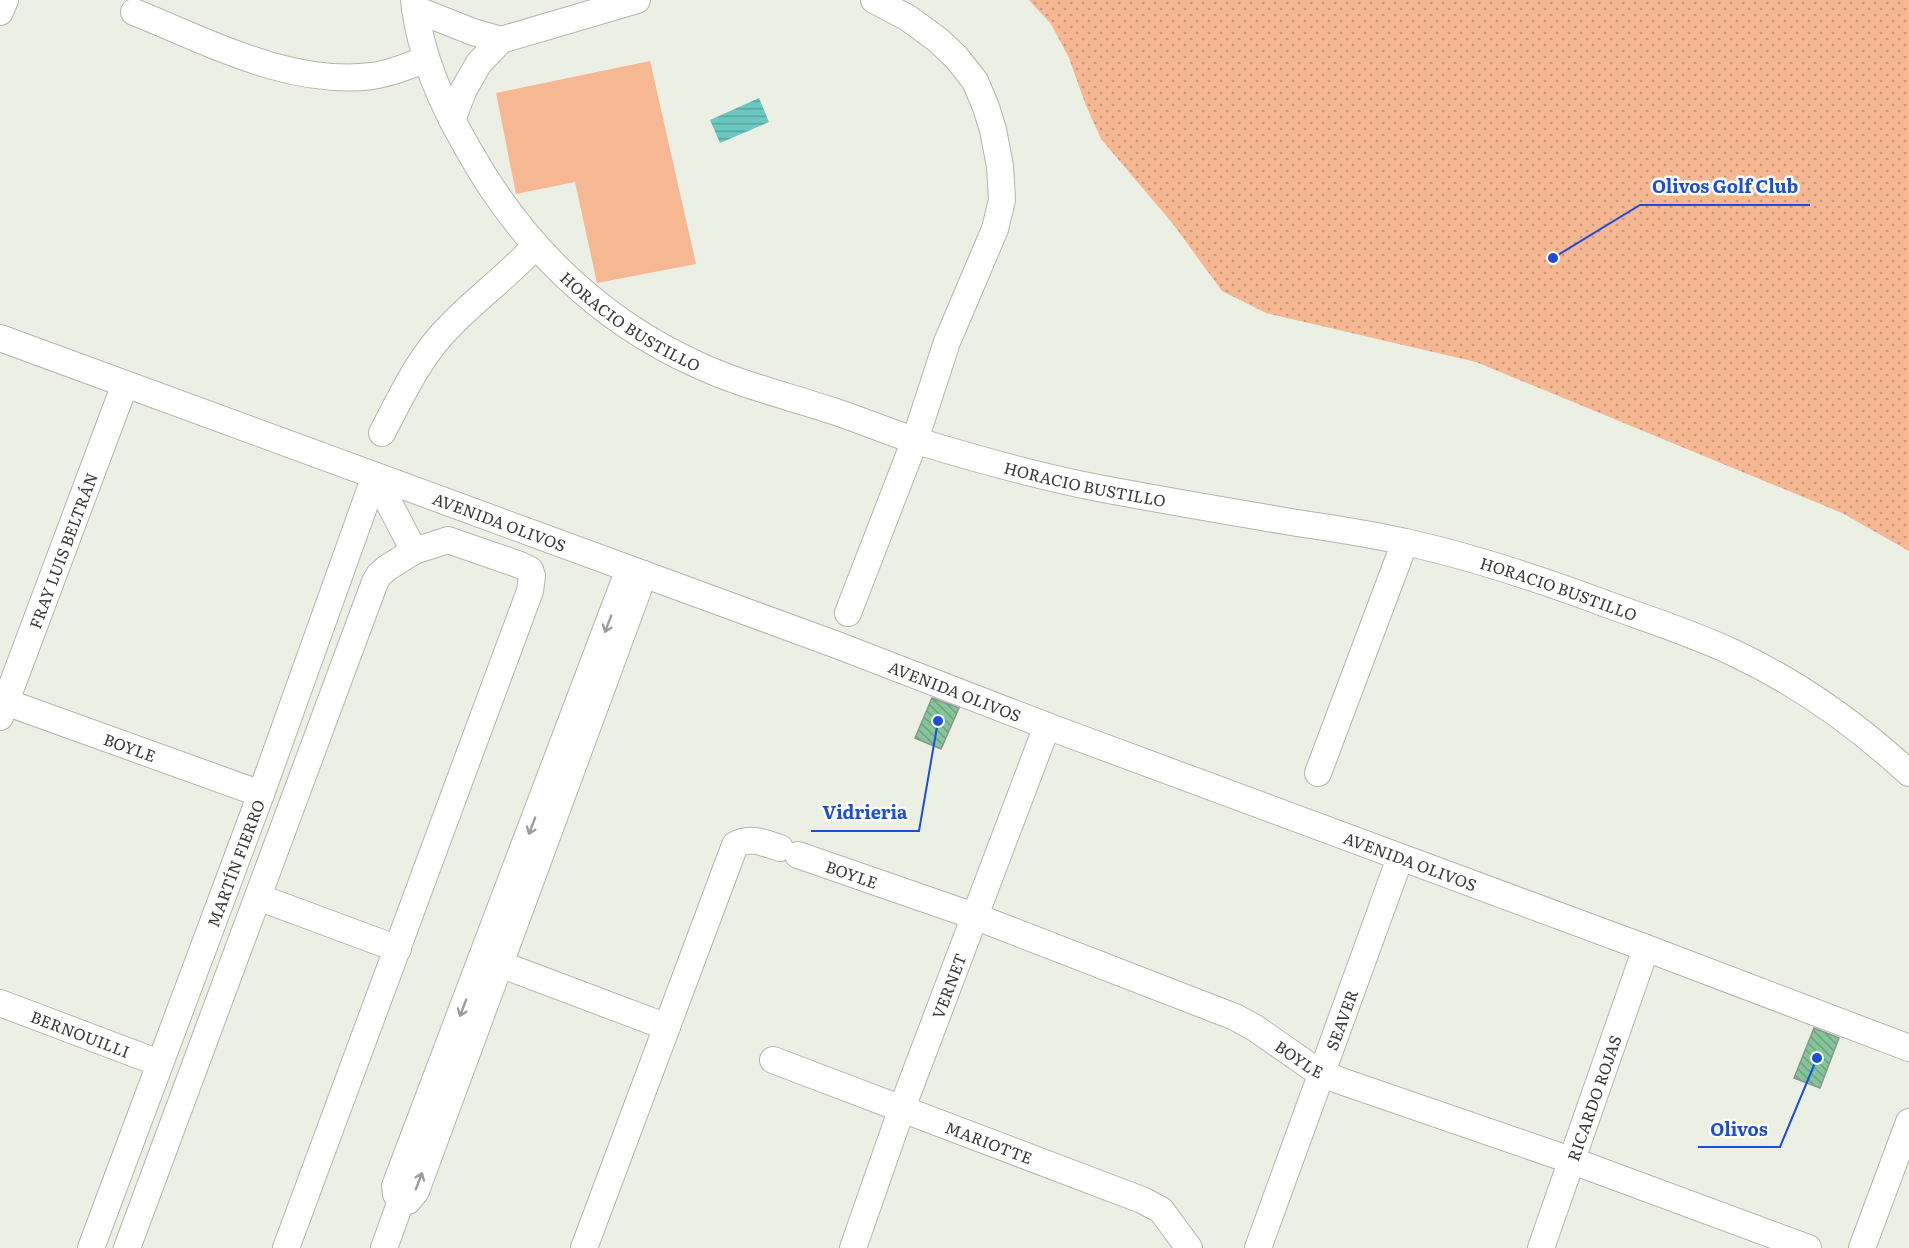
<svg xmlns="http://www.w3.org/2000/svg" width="1909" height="1248" font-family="Literata,serif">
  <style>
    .grass { fill: url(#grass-dots) }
    .park { fill: #f6b793 }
    .water { fill: url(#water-rules) }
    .building { fill: url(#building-back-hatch); stroke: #8b958e; stroke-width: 1.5 }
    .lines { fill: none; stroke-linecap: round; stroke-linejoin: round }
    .minor-casing { stroke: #b3b6ac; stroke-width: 28 }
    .minor { stroke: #fff; stroke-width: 26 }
    .oneway { stroke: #9c9d9b }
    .labels { text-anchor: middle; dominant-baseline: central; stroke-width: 5; stroke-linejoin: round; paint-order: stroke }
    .street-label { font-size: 16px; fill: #3a3b37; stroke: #fafdf2 }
    .leader { fill: none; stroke: #1d4ed8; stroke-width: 2 }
    .callout-dot { fill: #1d4ed8; stroke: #fafdf2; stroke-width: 2 }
    .callout-label { font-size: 18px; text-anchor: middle; font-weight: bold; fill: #1d4ed8; stroke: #fafdf2; stroke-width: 5; stroke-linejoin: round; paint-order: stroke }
  </style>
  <defs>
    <pattern id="grass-dots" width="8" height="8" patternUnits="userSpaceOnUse" patternTransform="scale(1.5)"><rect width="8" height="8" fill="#f6b793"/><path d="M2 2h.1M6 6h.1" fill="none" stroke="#c89679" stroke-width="1.8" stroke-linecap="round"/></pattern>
    <pattern id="water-rules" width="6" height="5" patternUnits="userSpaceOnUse" patternTransform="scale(1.5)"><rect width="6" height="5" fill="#6ac8c1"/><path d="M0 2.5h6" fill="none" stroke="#58a49e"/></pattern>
    <pattern id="building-back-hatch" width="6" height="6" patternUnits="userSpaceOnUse" patternTransform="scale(1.5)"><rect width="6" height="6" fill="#85c59a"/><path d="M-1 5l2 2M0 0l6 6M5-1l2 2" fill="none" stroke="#6ea17e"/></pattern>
  </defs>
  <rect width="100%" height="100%" fill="#ecefe4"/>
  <path class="grass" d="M1029,0H1909V551L1842,513L1476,362L1266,313L1222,291L1173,224L1101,139L1085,103L1069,58L1051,24Z"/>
  <path class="park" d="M650,61L696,264L597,283L575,182L516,194L496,93Z"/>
  <path class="water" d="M759,98L769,122L720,143L710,120Z"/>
  <path class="building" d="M932,698L959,708L941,749L915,738Z
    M1814,1028L1839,1038L1820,1088L1794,1078Z"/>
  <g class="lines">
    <g class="minor-casing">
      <g id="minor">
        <path id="s1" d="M414,0C420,55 441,102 468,149C521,244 598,320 698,365C741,385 788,396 833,411C861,420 888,432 917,441C976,459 1037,476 1098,488C1162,500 1226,511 1291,522C1329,528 1367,533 1405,542C1474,557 1542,580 1609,605C1650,620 1694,634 1734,653C1798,683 1857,725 1909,773"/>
        <path d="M415,9L473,32L501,40"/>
        <path d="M0,12L5,0"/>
        <path d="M134,12C209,42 289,86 372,76C390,74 409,65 426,60"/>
        <path d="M452,120L464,89L479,63L501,40L637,0"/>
        <path id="s2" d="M0,338L837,645L1047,726L1646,948L1909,1048"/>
        <path d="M382,433C402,395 420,355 451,325C478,297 509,275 535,246"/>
        <path d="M375,476L414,551"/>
        <path d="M629,569L395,1186L396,1194L401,1201H408L416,1191L644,574"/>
        <path d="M848,613L915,440L947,342L995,229L1002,200L1000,166L993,130L986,107L975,81L956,57L938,40L908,18L874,0"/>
        <path id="s3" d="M0,700L261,794"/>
        <path id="s4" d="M0,717L125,384"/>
        <path d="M1318,773L1405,542"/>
        <path id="s5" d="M798,855L974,916L1235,1017L1255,1028L1311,1067L1338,1080L1573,1161L1808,1248"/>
        <path d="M258,897L398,949"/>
        <path d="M484,958L667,1027"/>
        <path id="s6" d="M0,1003L159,1063"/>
        <path id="s7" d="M773,1060L1142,1200L1161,1210L1189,1248"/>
        <path id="s8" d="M91,1248L261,794L375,476"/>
        <path d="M127,1248L375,582L379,575L387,568L414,551L448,540L520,565L530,570L532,576L530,591L286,1248"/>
        <path d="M384,1248L401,1201"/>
        <path d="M584,1248L735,845C750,836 764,843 780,848"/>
        <path id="s9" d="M853,1248L902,1108L1047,726"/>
        <path id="s10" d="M1258,1248L1400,858"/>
        <path id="s11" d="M1541,1248L1646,948"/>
        <path d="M1862,1248L1909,1122"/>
      </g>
    </g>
    <use href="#minor" class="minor"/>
  </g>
  <defs><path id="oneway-shaft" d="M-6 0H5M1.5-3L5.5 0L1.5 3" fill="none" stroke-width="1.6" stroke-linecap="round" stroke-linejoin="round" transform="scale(1.5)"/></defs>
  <g class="oneway">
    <use href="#oneway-shaft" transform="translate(608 624) rotate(111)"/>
    <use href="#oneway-shaft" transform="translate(532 826) rotate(111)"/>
    <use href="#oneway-shaft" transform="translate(463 1008) rotate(111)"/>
    <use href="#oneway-shaft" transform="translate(419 1181) rotate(-69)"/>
  </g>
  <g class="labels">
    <g class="street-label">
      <text stroke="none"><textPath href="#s1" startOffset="400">HORACIO BUSTILLO</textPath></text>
      <text stroke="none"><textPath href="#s1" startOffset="886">HORACIO BUSTILLO</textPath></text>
      <text stroke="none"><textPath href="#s2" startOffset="532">AVENIDA OLIVOS</textPath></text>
      <text stroke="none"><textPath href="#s4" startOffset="178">FRAY LUIS BELTRÁN</textPath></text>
      <text stroke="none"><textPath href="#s1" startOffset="1372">HORACIO BUSTILLO</textPath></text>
      <text stroke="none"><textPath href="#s2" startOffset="1018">AVENIDA OLIVOS</textPath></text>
      <text stroke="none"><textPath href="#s3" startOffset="138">BOYLE</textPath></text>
      <text stroke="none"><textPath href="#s2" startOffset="1504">AVENIDA OLIVOS</textPath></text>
      <text stroke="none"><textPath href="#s8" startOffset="411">MARTÍN FIERRO</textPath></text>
      <text stroke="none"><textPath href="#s5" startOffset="57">BOYLE</textPath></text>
      <text stroke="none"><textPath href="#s9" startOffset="279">VERNET</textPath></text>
      <text stroke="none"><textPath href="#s10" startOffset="243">SEAVER</textPath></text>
      <text stroke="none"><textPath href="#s6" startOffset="86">BERNOUILLI</textPath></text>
      <text stroke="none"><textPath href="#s5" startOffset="543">BOYLE</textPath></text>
      <text stroke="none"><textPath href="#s11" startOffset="159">RICARDO ROJAS</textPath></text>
      <text stroke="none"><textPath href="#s7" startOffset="231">MARIOTTE</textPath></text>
    </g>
  </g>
  <path class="leader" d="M1553 258L1640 205H1810M938 721L919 831H811M1817 1058L1780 1147H1698"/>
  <g class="callout-dot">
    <circle cx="1553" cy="258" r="6"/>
    <circle cx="938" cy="721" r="6"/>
    <circle cx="1817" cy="1058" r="6"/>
  </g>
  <g class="callout-label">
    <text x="1725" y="193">Olivos Golf Club</text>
    <text x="865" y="819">Vidrieria</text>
    <text x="1739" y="1136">Olivos</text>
  </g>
</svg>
